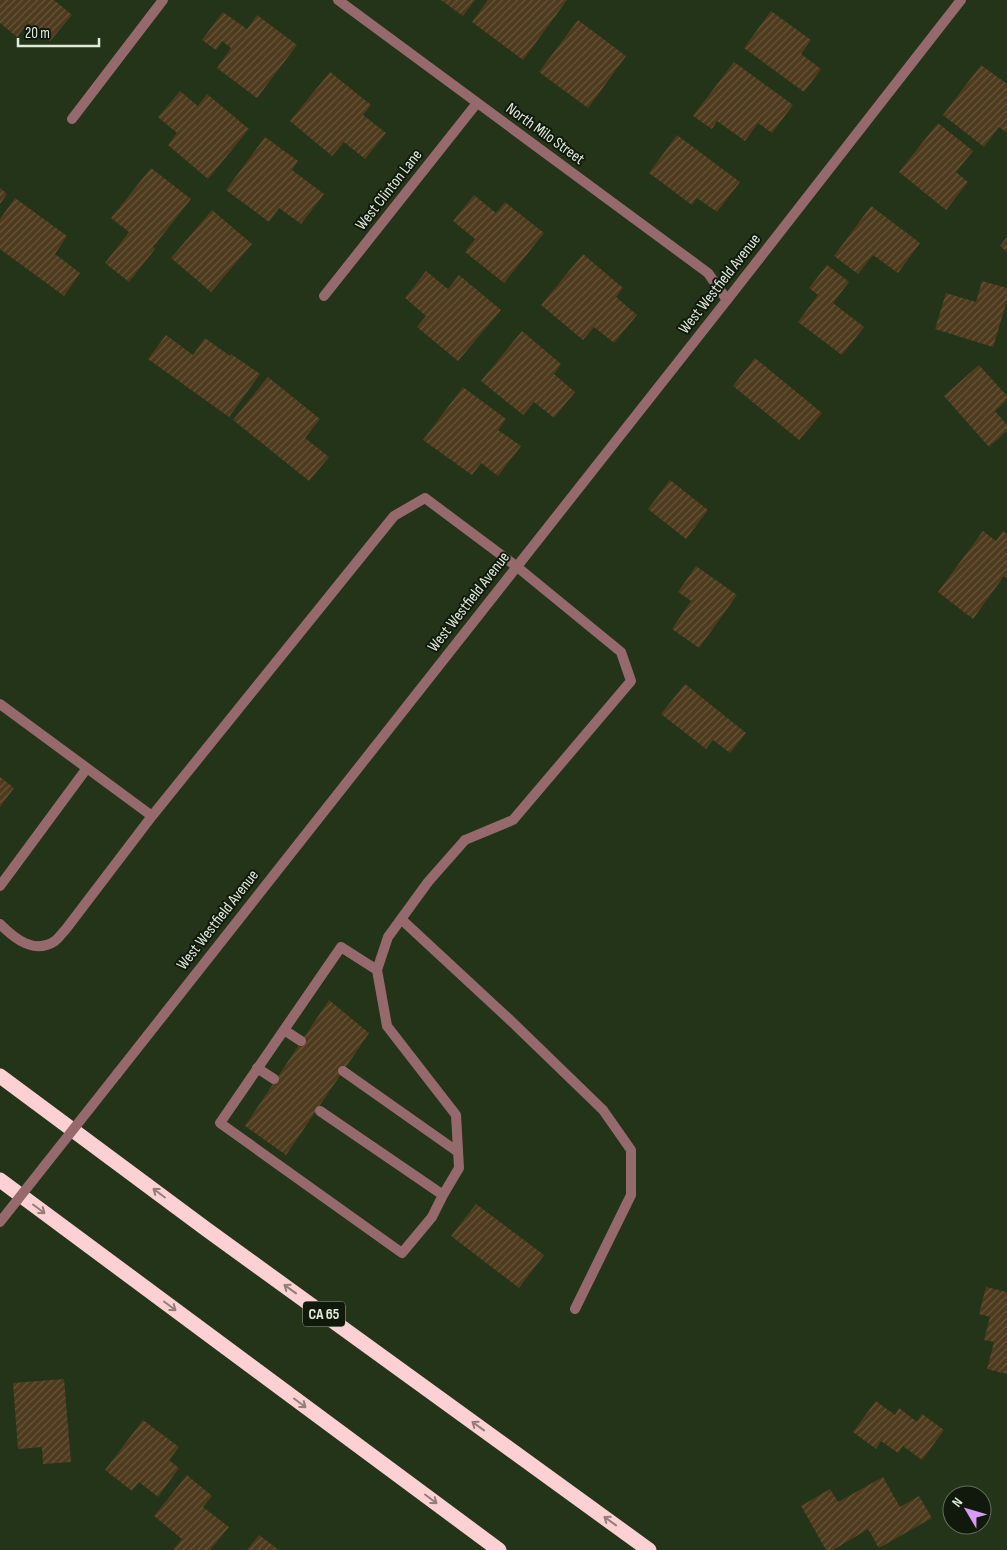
<svg xmlns="http://www.w3.org/2000/svg" width="1007" height="1550" font-family="'Sofia Sans Condensed',sans-serif">
  <style>
    .building { fill: url(#building-hatch) }
    .lines { fill: none; stroke-linecap: round; stroke-linejoin: round }
    .service { stroke: #966a6d; stroke-width: 10 }
    .minor { stroke: #966a6d; stroke-width: 10 }
    .tertiary { stroke: #966a6d; stroke-width: 10 }
    .motorway { stroke: #fdd1d3; stroke-width: 15 }
    .tertiary-bridge { stroke: #966a6d; stroke-width: 10 }
    .oneway { stroke: #937e7a }
    .labels { text-anchor: middle; dominant-baseline: central; stroke-width: 4; stroke-linejoin: round; paint-order: stroke }
    .shield { fill: #11190d; stroke: #a2ac9c; stroke-width: 1 }
    .shield-label { font-size: 15px; font-weight: bold; fill: #e0ebda }
    .street-label { font-size: 16px; fill: #e0ebda; stroke: #11190d }
  </style>
  <defs>
    <pattern id="building-hatch" width="6" height="6" patternUnits="userSpaceOnUse" patternTransform="scale(1.25)"><rect width="6" height="6" fill="#4e3a1d"/><path d="M-1 1l2-2M0 6l6-6M5 7l2-2" fill="none" stroke="#67573d"/></pattern>
  </defs>
  <rect width="100%" height="100%" fill="#233418"/>
  <path class="building" d="M0,0H54L72,15L50,41L28,23L17,37L0,23Z
    M441,0H475L463,16Z
    M488,0H567L523,60L472,22Z
    M771,11L811,40L801,54L821,69L804,92L744,48Z
    M223,12L247,29L257,15L297,45L257,98L217,68L231,48L222,41L216,50L202,40Z
    M578,20L626,56L588,108L539,72Z
    M734,62L793,105L772,133L758,123L745,141L717,121L712,129L693,116Z
    M981,65L1007,84V133L999,127L984,147L943,115Z
    M330,72L371,105L363,115L386,133L365,159L344,142L332,156L290,121Z
    M180,91L198,106L207,94L249,129L208,179L168,145L177,133L158,117Z
    M938,123L973,151L956,172L968,182L946,210L899,172Z
    M677,135L740,182L717,212L697,198L692,205L649,173Z
    M265,137L298,161L292,170L324,194L301,224L279,208L269,222L226,190Z
    M151,168L191,199L153,247L155,249L129,282L105,263L129,232L111,218Z
    M0,188L7,194L0,204Z
    M474,195L496,213L505,202L544,233L504,283L465,252L475,239L453,221Z
    M15,198L67,236L55,254L80,273L64,296L0,249V219Z
    M871,206L920,243L898,273L873,255L858,274L834,256Z
    M212,210L252,244L211,292L171,258Z
    M1007,237V252L1000,246Z
    M583,254L623,288L616,297L637,315L614,343L594,327L583,340L541,305Z
    M827,265L849,282L833,303L864,327L842,355L798,322L818,295L809,288Z
    M426,271L448,289L459,275L501,310L458,361L417,327L426,316L405,298Z
    M982,281L1007,288V301L993,347L935,329L946,293L976,302Z
    M522,331L561,364L554,374L575,392L554,418L534,402L523,415L481,381Z
    M166,335L193,355L205,338L230,356L231,354L260,374L229,417L148,359Z
    M755,358L822,413L799,440L733,386Z
    M979,365L1007,396V400L995,411L1007,425V431L989,447L944,396Z
    M268,377L320,419L305,438L329,457L309,481L233,420Z
    M463,387L506,419L498,430L521,446L498,476L481,463L472,475L423,440Z
    M670,480L708,510L686,539L648,509Z
    M983,531L996,541L1003,531L1007,534V578L1004,576L973,619L938,592Z
    M696,566L737,595L699,648L672,629L691,601L678,592Z
    M685,684L746,733L730,753L713,740L706,749L661,714Z
    M0,777L14,788L0,807Z
    M329,1000L369,1033L286,1155L245,1126Z
    M476,1204L544,1255L519,1288L451,1236Z
    M986,1287L1007,1292V1374L987,1369L994,1342L984,1340L990,1317L979,1314Z
    M64,1379L71,1462L43,1464L42,1447L18,1449L13,1383Z
    M876,1401L895,1415L899,1408L917,1422L922,1414L944,1430L922,1460L903,1446L898,1453L881,1441L876,1449L853,1432Z
    M143,1420L179,1447L169,1460L179,1468L158,1497L139,1482L132,1491L105,1470Z
    M187,1475L212,1496L203,1507L229,1527L210,1550H173L182,1539L154,1516Z
    M883,1477L900,1507L919,1496L932,1518L879,1548L868,1529L833,1550H826L801,1506L830,1489L838,1502Z
    M259,1535L279,1550H247Z"/>
  <g class="lines">
    <path class="service" d="M0,704L152,816L394,516L425,498L516,566
      M0,886L87,768
      M401,919L510,1020L603,1110L631,1150V1195L575,1309
      M0,924C14,938 34,955 55,941C59,938 62,933 66,929L152,816
      M377,970L341,947L220,1123L402,1253L432,1217L443,1195L459,1168L456,1115L387,1026L377,970L388,937L428,882L465,840
      M284,1030L301,1041
      M257,1068L274,1079
      M343,1071L458,1152
      M320,1111L443,1195"/>
    <path class="minor" d="M338,0L708,273L727,300
      M72,119L163,0
      M324,296L477,103
      M465,840L513,820L631,681L621,652L516,566"/>
    <path class="tertiary" d="M117,1074L727,300L961,0"/>
    <path class="motorway" d="M0,1076L206,1229L649,1550
      M0,1180L499,1550"/>
    <path class="tertiary-bridge" d="M0,1222L117,1074"/>
  </g>
  <defs><path id="oneway-shaft" d="M-6 0H5M1.5-3L5.5 0L1.5 3" fill="none" stroke-width="1.6" stroke-linecap="round" stroke-linejoin="round" transform="scale(1.25)"/></defs>
  <g class="oneway">
    <use href="#oneway-shaft" transform="translate(159 1193) rotate(-143)"/>
    <use href="#oneway-shaft" transform="translate(39 1209) rotate(37)"/>
    <use href="#oneway-shaft" transform="translate(290 1289) rotate(-144)"/>
    <use href="#oneway-shaft" transform="translate(170 1306) rotate(37)"/>
    <use href="#oneway-shaft" transform="translate(300 1403) rotate(37)"/>
    <use href="#oneway-shaft" transform="translate(478 1426) rotate(-144)"/>
    <use href="#oneway-shaft" transform="translate(431 1499) rotate(37)"/>
    <use href="#oneway-shaft" transform="translate(610 1521) rotate(-144)"/>
  </g>
  <g class="labels">
    <rect class="shield" x="303" y="1301.5" width="42" height="25" rx="4"/>
    <g class="shield-label">
      <text x="324" y="1314">CA 65</text>
    </g>
    <g class="street-label">
      <text transform="translate(545 134) rotate(36)">North Milo Street</text>
      <text transform="translate(389 190) rotate(-52)">West Clinton Lane</text>
      <text transform="translate(720 284) rotate(-52)">West Westfield Avenue</text>
      <text transform="translate(469 602) rotate(-52)">West Westfield Avenue</text>
      <text transform="translate(218 920) rotate(-52)">West Westfield Avenue</text>
    </g>
  </g>
  <g transform="translate(967 1510) rotate(308)"><circle r="24" fill="#11190d" stroke="#646d5f"/>
  <path d="M0-4L9 19L0 12L-9 19Z" fill="#d99af7"/>
  <text y="-8" font-size="14" font-weight="bold" text-anchor="middle" fill="#e0ebda">N</text>
  </g>
  <path d="M18 38v8h81v-8" fill="none" stroke="#e0ebda" stroke-width="2.5"/>
  <text x="25" y="38" font-size="15" fill="#e0ebda" stroke="#11190d" stroke-width="4" paint-order="stroke">20 m</text>
</svg>
